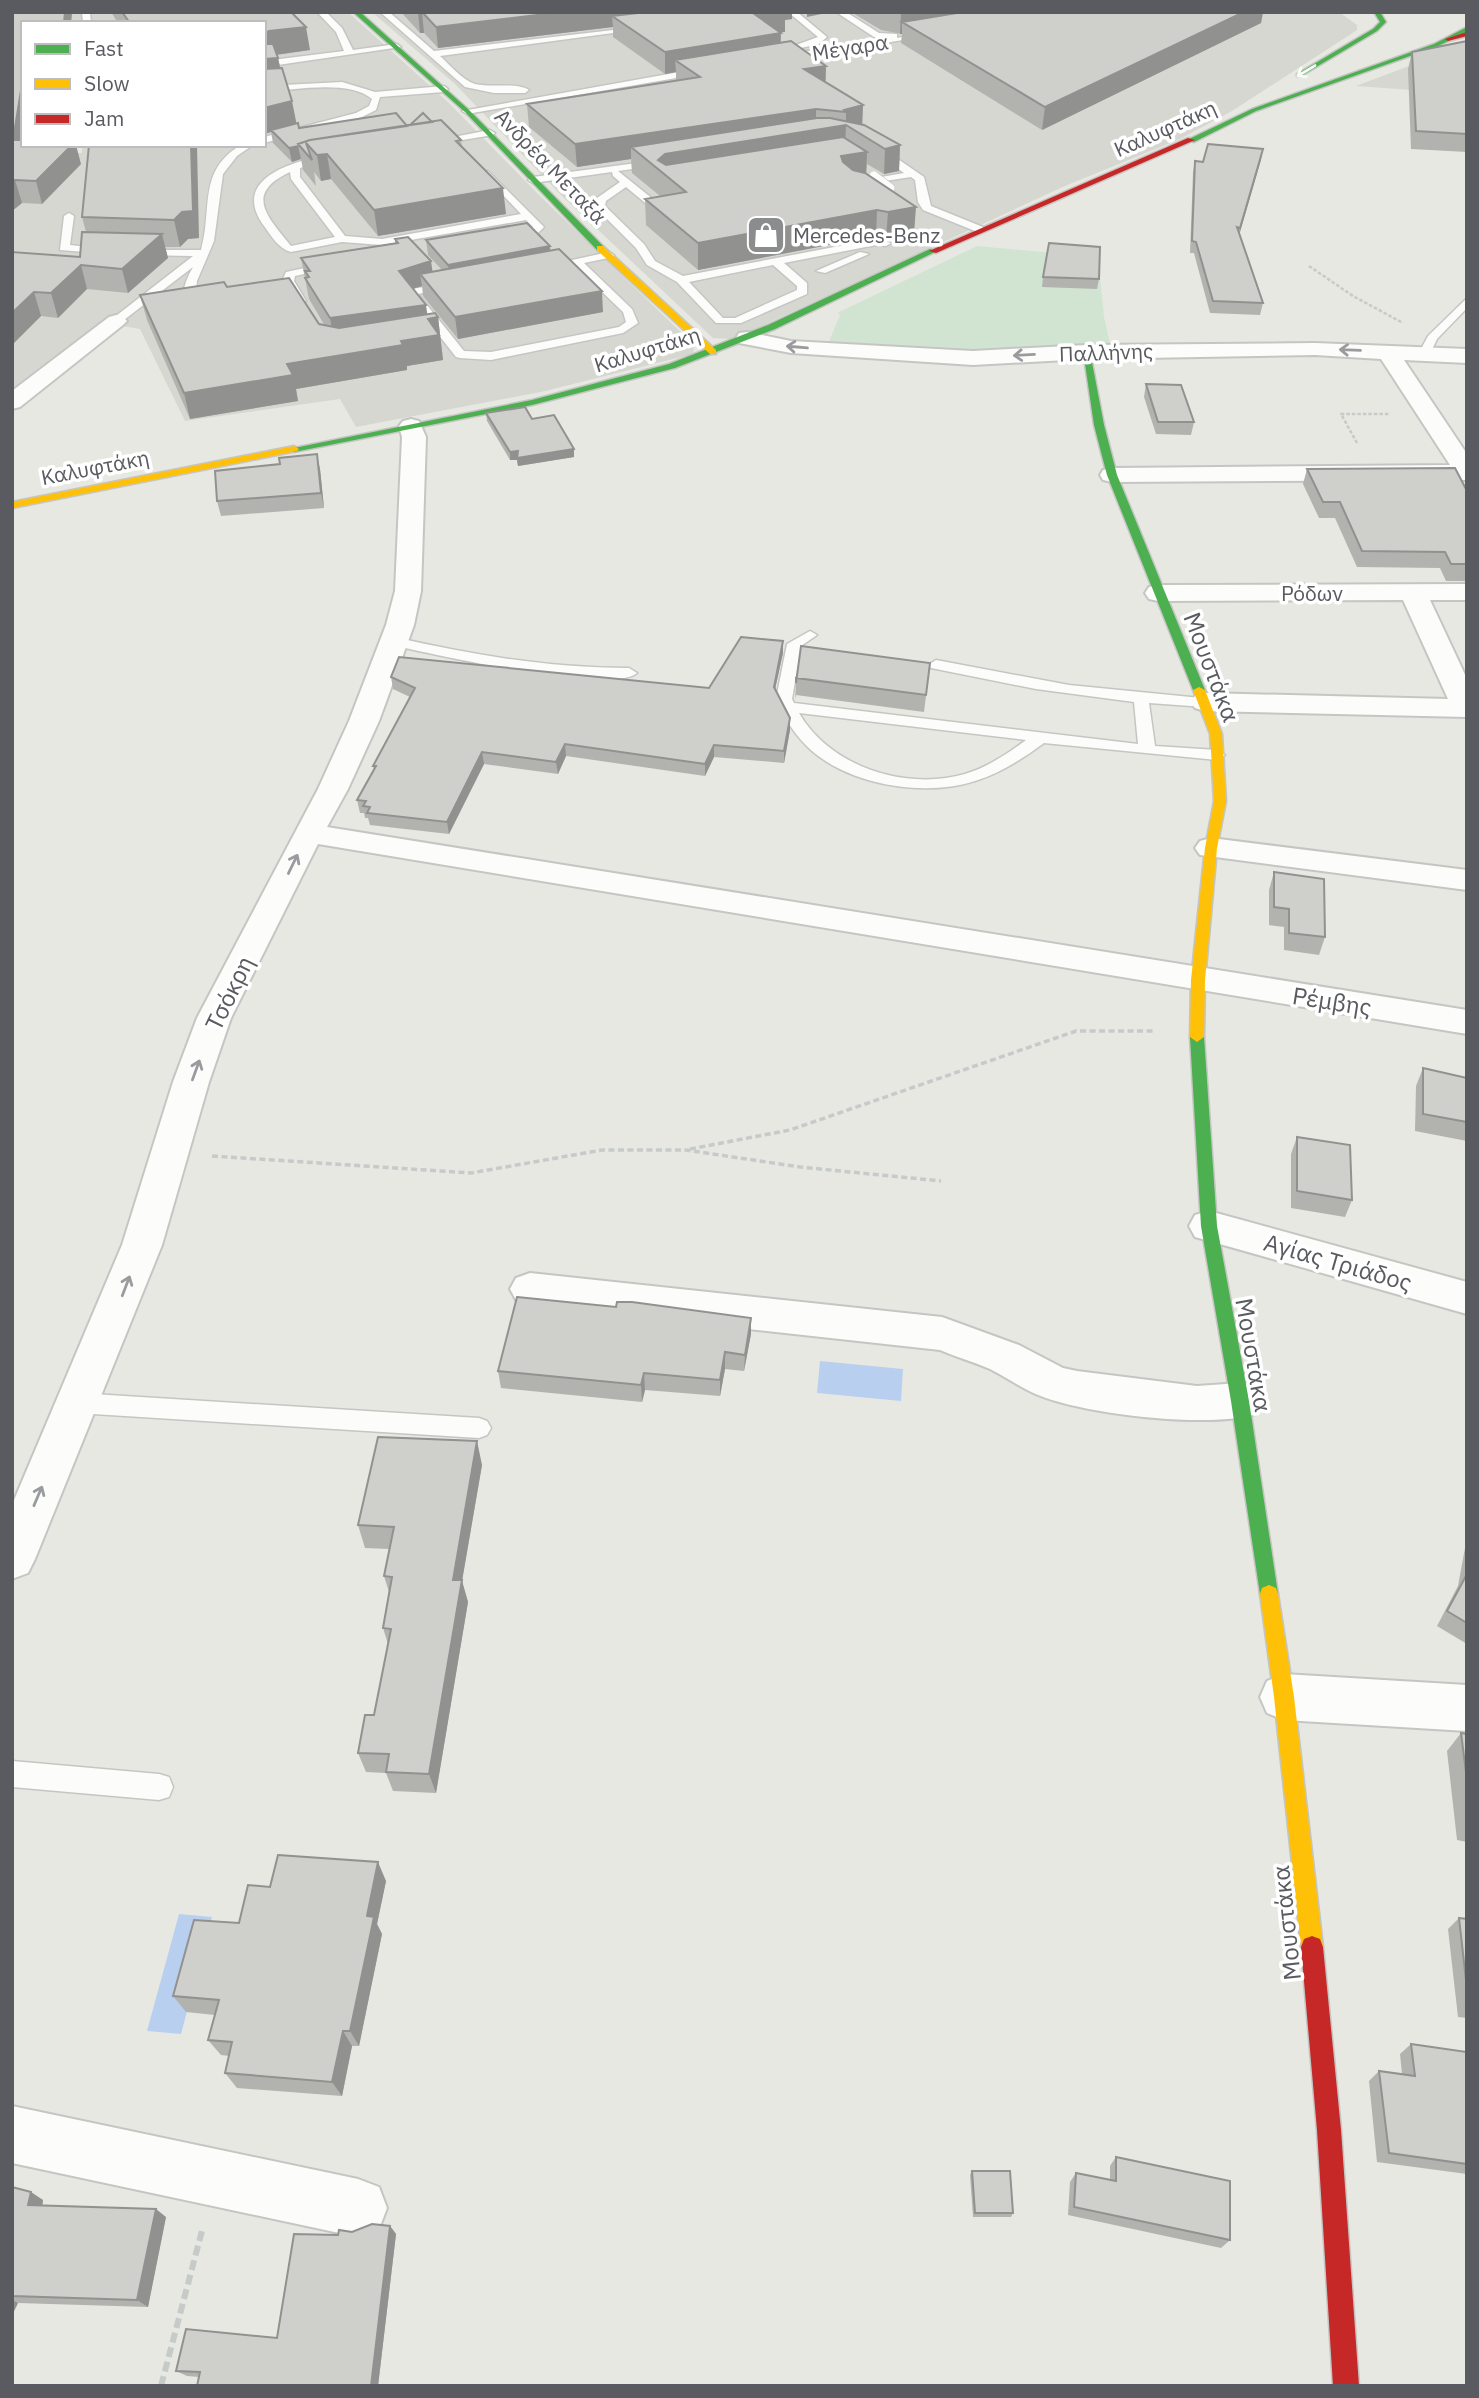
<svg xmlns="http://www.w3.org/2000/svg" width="1479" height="2398" font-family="'IBM Plex Sans',sans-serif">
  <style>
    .industrial { fill: #d7d7d2 }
    .green { fill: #d1e4d2 }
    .water { fill: #b9cff0 }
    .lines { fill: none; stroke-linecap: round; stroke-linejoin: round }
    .lane-casing { stroke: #c5c5c3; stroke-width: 3 }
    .street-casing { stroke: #c5c5c3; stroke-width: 4 }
    .fast-casing { stroke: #c5c5c4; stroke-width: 3 }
    .slow-casing { stroke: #c5c5c4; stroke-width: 3 }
    .jam-casing { stroke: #c5c5c4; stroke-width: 3 }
    .path-far2 { stroke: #c6cac9; stroke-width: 2.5; stroke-dasharray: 3.5 2; stroke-linecap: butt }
    .path-far1 { stroke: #c6cac9; stroke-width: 3.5; stroke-dasharray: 6 3.5; stroke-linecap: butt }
    .path { stroke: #c6cac9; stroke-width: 6; stroke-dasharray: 10 5; stroke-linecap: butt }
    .lane { fill: #fcfcfb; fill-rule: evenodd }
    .street { fill: #fcfcfb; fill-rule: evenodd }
    .fast { fill: #4caf50; fill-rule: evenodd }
    .slow { fill: #ffc107; fill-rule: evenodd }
    .jam { fill: #c62828; fill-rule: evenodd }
    .lane-bridge-casing { stroke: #c5c5c3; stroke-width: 10; stroke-linecap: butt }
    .lane-bridge { stroke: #fcfcfb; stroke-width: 9 }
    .wall { fill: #b2b2af }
    .shaded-wall { fill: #91918f }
    .building { fill: #cfcfcc; stroke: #91918f; stroke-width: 2 }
    .oneway { stroke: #f6fbf6 }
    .oneway2 { stroke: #9a9b9e }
    .labels { text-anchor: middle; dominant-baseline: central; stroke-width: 7; stroke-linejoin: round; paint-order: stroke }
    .far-street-label { font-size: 21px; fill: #595b60; stroke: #fff }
    .far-poi-label { font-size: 21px; fill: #595b60; stroke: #fff; text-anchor: start }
    .street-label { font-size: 24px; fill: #595b60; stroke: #fff }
  </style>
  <rect width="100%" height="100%" fill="#e8e8e2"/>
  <path class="industrial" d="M63,12H348L449,103L535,191L694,345L693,354L541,392L356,427L340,399L185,421L140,329L104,323L12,392V150L82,153V145H264V23H70Z
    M372,12H1339L1357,25V30L1351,34L1232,111L1180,139L1065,186L733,339L713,338L561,195L455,84Z
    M1467,44V94L1356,86Z"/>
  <path class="green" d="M977,246L1098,257L1104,317L1111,348L1001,353L827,346L840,315L837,313Z"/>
  <path class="water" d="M820,1361L903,1369L901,1401L817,1393Z
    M179,1914L212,1917L181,2034L147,2031Z"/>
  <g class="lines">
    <g class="lane-casing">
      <path id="lane" d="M82,12H90L91,23H83Z
        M317,12H326L342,28L353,50L397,44L401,47L264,67V61L344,51L336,32Z
        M380,12H389L434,51L639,27L643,29L440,56C449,64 462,80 475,84C491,88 516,82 529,90L525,93H494L465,87Z
        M788,12H797L827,37L819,44L796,49V45L818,37Z
        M836,12H846L879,33L897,34V38L930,32L934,35L779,60L782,55L892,38L874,37Z
        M702,68L705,69V73L467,114L462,111Z
        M342,82L375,92L444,86L448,89L444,92L380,97L376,110L362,117L264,143V137L356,113L369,106L372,99C349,79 294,90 264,92V86Z
        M490,130L495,133L493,135L432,145L427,142Z
        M241,145H253L237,156L223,174L214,241L197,281L194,310H186C180,295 185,281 193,267L120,323H112V319L193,256L138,255L133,252L134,250H201C213,208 197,171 241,145Z
        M873,146H879L924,177L931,206L983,227V231H975L923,210L918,202L915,180L911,177L853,186V182L904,173L873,150Z
        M327,155L330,156V160L300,168V177L345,236L382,239L521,214L485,176V172L488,171L544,227L537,234L509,239L505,238V234L533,227L526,220L382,245L342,242L291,252C279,249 271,236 264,226C230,179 291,162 327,155ZM290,172L291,179L335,237L291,246C268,217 243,194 290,172Z
        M659,160L662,161V165L618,171L669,212V216H661L626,187L606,201L605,206L644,244L655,261L683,276L876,239L891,243L886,246L876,245L784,263L807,283V294L741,323H716L677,282L647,265L636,248L595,207L597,198L620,182L613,176L612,172L533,183L528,180L533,177ZM773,265L797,286V290L735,318H723L689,282Z
        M69,213L74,216L70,245L106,249L110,250V254L60,250L64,216Z
        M609,252L614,255L613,257L584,263L632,309L638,323L623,333L491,360L460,358L456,357L405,292L411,289L452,283V287L418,294L464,351L491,352L619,327L626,322L623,312L574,265L545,270L540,267Z
        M860,252L869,254L825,273L816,271Z
        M333,262L338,265L337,267L295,276L294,281L306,301L296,303L282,281L286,272Z
        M1467,298V308L1437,339L1429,356H1421L1419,353L1428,336Z
        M810,631L817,635L801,646L792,699L794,703L1138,744L1134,702L1036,689L931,668L928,665L936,660L1069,685L1211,699L1213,702L1205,707L1149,703L1155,746L1217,750L1225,755L1217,760L1044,743C1022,759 1001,773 975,781C925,797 853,786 812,751C796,737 784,718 776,699L787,644ZM799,713L1026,740C1007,754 988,767 965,774C906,791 830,767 799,713Z
        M394,637C472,655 549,668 629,668L637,673C615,695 424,653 389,644L387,641Z
        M77,1393L479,1418L487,1421L491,1428L487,1435L479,1438L77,1413L69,1410L65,1403L69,1396Z
        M12,1761L159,1774L169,1777L173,1787L169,1797L159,1800L12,1787Z"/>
    </g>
    <g class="street-casing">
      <path id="street" d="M116,315L123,317L127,321L123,325L20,407L12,409V391L109,317Z
        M747,332L791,341L973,351L1086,345L1315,343L1467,349V363L1404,360L1467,454V480L1112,482L1103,480L1100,475L1103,470L1112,468L1450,465L1381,359L1315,355L1086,359L973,365L791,353L739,343L736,338L739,333Z
        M411,419L419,421L426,437L421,591L414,625L379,721L348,789L327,827L1467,1010V1034L318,844L231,1018L209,1082L162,1245L35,1559L28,1573L12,1579V1505L122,1245L173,1082L197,1018L318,789L349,721L386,625L395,591L402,437L399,426L403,421Z
        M1467,584V600H1430L1467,679V717L1205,711L1195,708L1191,702L1195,696L1205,693L1448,699L1403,600L1158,601L1149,599L1145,593L1149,587L1158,585Z
        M1211,838L1467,870V890L1200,855L1195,848L1200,841Z
        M1209,1211L1467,1282V1314L1195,1237L1189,1226L1195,1215Z
        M530,1273L942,1317L1019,1345L1063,1368L1077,1371L1197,1386L1240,1383L1255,1388L1261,1401L1255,1414C1209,1429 1083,1414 1038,1395C1021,1388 1006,1377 990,1369C974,1362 956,1357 940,1350L530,1305L516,1300L510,1289L516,1278Z
        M1284,1674L1467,1685V1731L1284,1720L1267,1713L1260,1697L1267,1681Z
        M12,2106L358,2179L379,2187L387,2208L379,2229L358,2237L12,2163Z"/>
    </g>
    <g class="fast-casing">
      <path id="fast" d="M353,12H360L469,110L603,246V250H597L465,112Z
        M1374,12H1380L1386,22L1377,31L1301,76H1297V74L1373,29L1380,22Z
        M1467,27V32L1438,46L1256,111L1194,142L1187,140L1252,109L1434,44Z
        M930,249L937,251L775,329L675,368L532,405L294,452L289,449L532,400L669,364L768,325Z
        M1083,350L1090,352L1104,425L1117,475L1205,690L1203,692H1195L1193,690L1107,475L1094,425Z
        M1197,1032L1204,1037L1217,1226L1249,1401L1278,1594L1276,1600L1269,1603L1262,1600L1260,1594L1231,1401L1201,1226L1190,1037Z"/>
    </g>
    <g class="slow-casing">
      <path id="slow" d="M597,246H603L716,350V354H710L597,250Z
        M294,446L299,449L297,451L12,508V502Z
        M1199,687L1205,690L1222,734L1226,801L1217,848L1205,980L1204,1037L1197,1042L1190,1037L1191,980L1205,848L1214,801L1210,734L1193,690Z
        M1269,1585L1276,1588L1278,1594L1294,1697L1323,1947L1320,1955L1312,1958L1304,1955L1301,1947L1274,1697L1260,1594L1262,1588Z"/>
    </g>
    <g class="jam-casing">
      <path id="jam" d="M1467,32V36L1448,41L1445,39Z
        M1188,138L1195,140L936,253L929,251Z
        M1312,1936L1320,1939L1323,1947L1341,2130L1359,2386H1333L1317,2130L1301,1947L1304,1939Z"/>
    </g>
    <path class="path-far2" d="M1309,266L1353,296L1403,323
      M1357,443L1341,414H1390"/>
    <path class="path-far1" d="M690,1149L790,1130L1076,1031H1156
      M212,1156L471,1173L602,1150H686L800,1167L941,1181"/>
    <path class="path" d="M161,2386L203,2227"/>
    <use href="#lane" class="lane"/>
    <use href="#street" class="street"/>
    <use href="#fast" class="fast"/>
    <use href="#slow" class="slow"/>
    <use href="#jam" class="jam"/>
    <g class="lane-bridge-casing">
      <path id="lane-bridge" d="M865,193H880L890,188L874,176"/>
    </g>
    <use href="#lane-bridge" class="lane-bridge"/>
  </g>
  <path class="wall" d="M12,12H72L71,23H23V145L81,164L42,204L22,203L12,211Z
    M111,12H291L310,50L277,55L296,123L299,128L407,126L432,122L461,140L462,147L506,214L378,236L331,179L321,181L314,172L316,186L303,170L301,159L292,162L273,143L271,132L264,134V23H118Z
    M401,12H792V19L785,20V32H780L781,43L826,66V82L863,105L862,125L900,145L899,171L884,174L867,164L866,173L914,234L886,239L876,236L698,270L646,225L645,199L660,196L632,173L631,159L577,167L529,127L527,104L676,80V72L665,74L613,37V27L438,48L424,33H420Z
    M851,12H1263L1261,23L1042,130L901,43L902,34L881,30Z
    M1467,41V152L1411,149L1408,69L1412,52Z
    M89,145L199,238L188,239L180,247H165L168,258L128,293L87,289L58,318L41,316L12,345V252L80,257L86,232L82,217Z
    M1263,149L1239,234L1263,303L1260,315L1210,313L1194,253H1190L1193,172L1195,161L1203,162Z
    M395,239L433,272L442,270L428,255L426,240L550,246V251L603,312L458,339L423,296L422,286L413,289L427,314L438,317L443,360L407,366V370L296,389L298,401L190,419L147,320L140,295L227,287L319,324L325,326L309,299L301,258L395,243Z
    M1043,277L1099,279L1097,289L1042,287Z
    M1146,384L1194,422L1191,435L1156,434L1144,397Z
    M486,413L532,419L574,449V457L518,466L517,460H510L487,421Z
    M320,469L324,508L221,516L217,501Z
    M1307,469L1467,491V581H1446L1440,568L1357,567L1335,518H1319L1303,484Z
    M783,641V653L775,690L790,730L784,763L714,757L705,776L566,756L558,774L484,764L449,834L370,825L368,818H365L364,813H360L357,800L374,771L373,766L410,697L393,689L391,677L709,688Z
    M801,646L930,663L924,712L796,695L795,700L796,683Z
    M1274,872L1325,937L1319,955L1284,950V927L1269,925V890Z
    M1423,1068L1467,1078V1141L1415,1131L1416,1086Z
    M1297,1137L1352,1200L1345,1217L1291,1208V1154Z
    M616,1307L751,1318V1334L744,1371L725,1369L720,1396L645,1390L642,1402L501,1388L498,1371Z
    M482,1465L462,1581L468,1602L436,1793L393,1791L386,1773L366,1772L358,1753L374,1715L388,1644L383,1628L389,1592L384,1576L389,1549L365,1548L358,1525Z
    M1467,1537V1644L1437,1626L1458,1586Z
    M1461,1733L1467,1734V1842L1457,1840L1447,1751Z
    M386,1881L377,1924L382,1934L359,2046H352L342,2096L237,2088L225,2073L229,2056L221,2055L208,2040L215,2015L186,2012L173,1996L270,1887Z
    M1459,1918L1467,1919V2018L1458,2017L1448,1929Z
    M1411,2044L1467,2052V2174L1377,2162L1369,2081L1379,2071L1402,2074L1400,2054Z
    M1116,2157L1230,2240L1221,2248L1068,2215L1070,2182L1076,2173L1110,2180V2166Z
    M972,2171L1013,2213L1011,2217H973L970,2175Z
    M12,2187L43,2200L42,2206L166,2217L148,2307L18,2303L12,2315Z
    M390,2226L396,2234L378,2386H197L199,2377L187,2376L176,2371L277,2338L338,2235Z"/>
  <path class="shaded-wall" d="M65,12H72L71,23H64Z
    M418,12H422L424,33H420Z
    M562,12H733L612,16L613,27L438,48L436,27Z
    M769,12H792V19L785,20V32L753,34V13Z
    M807,12H831L807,17Z
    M906,12H1033L902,22V34H900L901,13Z
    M1244,12H1263L1261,23L1042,130L1045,107Z
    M306,27L310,50L274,55L278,58L283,82L264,84V34L269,31Z
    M781,33L780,54L675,60L676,72L665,74V52Z
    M826,66L825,87L804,69Z
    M23,78V141L13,140Z
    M292,101L297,126L271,130V132L264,134V108Z
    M863,105L862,128L846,125V112L844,110Z
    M816,109V130L846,125L845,150L670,179L658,160L631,147V159L577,167L575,144Z
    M72,145H76L81,164L42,204L36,181Z
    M191,145H197L199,238L188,239L180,247L174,220Z
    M900,145L899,171L884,174L885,149Z
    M298,146L301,159L292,162L289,148Z
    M1263,149L1261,160L1238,239L1240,228Z
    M867,152L866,178L840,182L841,156Z
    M327,154L331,179L321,181L317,155Z
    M15,180L22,203L12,211V183Z
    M503,188L506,214L378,236L374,210Z
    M916,207L914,234L886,239L888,212Z
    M877,210L876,236L698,270V243Z
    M162,234L168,258L128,293L122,269Z
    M550,246L551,260L450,279L448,265Z
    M431,261L434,282L420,274L422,286L402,292L399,271Z
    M81,265L87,289L58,318L51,293Z
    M602,291L603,312L458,339L455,317Z
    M34,292L41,316L12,345V313Z
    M426,305L428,319L438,317L443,360L407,366V370L296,389L298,401L190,419L184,393L287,364L334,340L330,318Z
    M574,449V457L518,466L517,460H510V452Z
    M317,454L320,469L324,508L321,493Z
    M783,641V653L773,698L774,687Z
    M790,718V730L784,763V751Z
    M565,744L566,756L558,774L556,762Z
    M714,745V757L705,776V764Z
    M482,752L484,764L449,834L447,822Z
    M751,1318V1334L744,1371L745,1355Z
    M725,1352V1369L720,1396V1380Z
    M644,1373L645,1390L642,1402L641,1385Z
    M477,1441L482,1465L462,1581L468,1602L436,1793L429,1774L453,1580Z
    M378,1862L386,1881L377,1924L382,1934L359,2046L350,2031L367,1916Z
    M343,2031L352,2046L342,2096L332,2082Z
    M31,2192L43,2200L41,2213L28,2205Z
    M156,2209L166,2217L148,2307L137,2300Z
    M390,2226L396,2234L378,2386H371Z
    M12,2300L18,2303L12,2315Z"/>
  <path class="building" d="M12,12H65L64,23H23V78L13,140H23V145H72L36,181L15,180L12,183Z
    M122,12H291L306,27L269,31L264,34V23H130Z
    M422,12H562L436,27Z
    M647,12H769L753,13L781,33L665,52L612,16Z
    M963,12H1244L1045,107L902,22Z
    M791,41L826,66L804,69L863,105L844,110L846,112L816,109L575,144L527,104L700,77L675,60Z
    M1467,41V134L1416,131L1412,52Z
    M264,44H273L278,58L264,59Z
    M282,68L292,101L264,108V69Z
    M396,113L407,126L310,140L298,144L299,146L289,148L271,130L298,123L299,128Z
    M423,113L432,122L410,125Z
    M817,118H830L864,125L900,145L885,149L846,125L665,154L658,160L666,165L843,137L867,152L841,156L843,162L853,170L865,173L916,207L888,212L877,210L698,243L645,199L686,192L631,147Z
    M441,120L461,140L456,141L503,188L374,210L327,154L317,155L306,143L312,160L298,144L310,140Z
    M1208,144L1263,149L1240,228L1237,227L1263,303L1213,301L1196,242L1192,241L1195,161L1203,162Z
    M89,145H191L193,211L182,212L174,220L82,217Z
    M527,223L550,246L448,265L426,240Z
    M82,232L162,234L122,269L81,265L51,293L34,292L12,313V252L80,257Z
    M408,237L431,261L399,271L426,305L330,318L305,278L309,277L305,271H310L301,258L398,243L395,239Z
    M1049,243L1100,247L1099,279L1043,277Z
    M559,249L602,291L455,317L420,274Z
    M289,278L319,324L339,328L435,313L438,317L428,319L439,335L401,341L403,345L287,364L293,375L184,393L140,295L224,282L227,287Z
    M1146,384L1181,385L1194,422H1158Z
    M525,407L532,419L554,415L574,449L517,458L518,451L510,452L486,413Z
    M317,454L321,493L217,501L215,471L280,464L279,458Z
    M1455,468L1467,491V564H1451L1445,552L1362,551L1340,502H1323L1307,469Z
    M741,637L783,641L774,687L790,718L784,751L714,745L705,764L565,744L556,762L482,752L447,822L367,813L370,807L363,806L366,801L357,800L376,766H373L415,688L391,677L399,657L709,688Z
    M801,646L930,663L926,695L796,678V683Z
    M1274,872L1324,879L1325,937L1289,933V909L1274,907Z
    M1423,1068L1467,1078V1122L1423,1114Z
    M1297,1137L1350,1145L1352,1200L1297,1191Z
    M517,1297L616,1307L617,1302H632L751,1318L745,1355L725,1352L720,1380L644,1373L641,1385L498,1371Z
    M378,1437L477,1441L453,1580H462L429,1774L386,1772L389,1754L358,1753L365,1715H374L391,1629L383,1628L392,1577L384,1576L394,1527L358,1525Z
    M1467,1574V1623L1447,1611Z
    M1461,1733L1467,1734V1780Z
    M278,1855L378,1862L367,1916L374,1917L350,2031H343L332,2082L225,2073L232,2042L208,2040L219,2000L173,1996L194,1920L239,1923L248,1885L270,1887Z
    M1459,1918L1467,1919V1989Z
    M1411,2044L1467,2052V2164L1389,2153L1379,2071L1415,2076Z
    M1116,2157L1230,2181V2240L1074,2207L1076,2173L1116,2181Z
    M972,2171H1010L1013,2213H975Z
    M12,2187L31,2192L28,2205L156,2209L137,2300L12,2296Z
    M372,2224L390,2226L371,2386H197L200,2372L176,2371L186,2329L277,2338L294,2234L338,2235L339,2230L352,2232Z"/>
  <defs><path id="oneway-shaft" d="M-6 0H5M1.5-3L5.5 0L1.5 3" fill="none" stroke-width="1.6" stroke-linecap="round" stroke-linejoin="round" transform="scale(1.75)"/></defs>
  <use class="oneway" href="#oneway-shaft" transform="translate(1306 71) rotate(149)"/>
  <g class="oneway2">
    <use href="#oneway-shaft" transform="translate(797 347) rotate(-175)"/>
    <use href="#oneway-shaft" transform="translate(1350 350) rotate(-178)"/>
    <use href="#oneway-shaft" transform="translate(1024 355) rotate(177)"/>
    <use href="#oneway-shaft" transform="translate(293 864) rotate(-64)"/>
    <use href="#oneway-shaft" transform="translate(196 1070) rotate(-70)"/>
    <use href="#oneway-shaft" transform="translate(126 1286) rotate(-69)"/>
    <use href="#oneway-shaft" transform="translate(38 1496) rotate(-67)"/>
  </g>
  <defs>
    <g id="shop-square" transform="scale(2.0125)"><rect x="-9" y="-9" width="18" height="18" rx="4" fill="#8b8c8e" stroke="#fff"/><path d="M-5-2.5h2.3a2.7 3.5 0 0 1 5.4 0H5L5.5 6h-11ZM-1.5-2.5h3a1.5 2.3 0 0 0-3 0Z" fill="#fff"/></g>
  </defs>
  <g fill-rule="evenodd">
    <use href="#shop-square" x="766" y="235"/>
  </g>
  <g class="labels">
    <g class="far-street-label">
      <text transform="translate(850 47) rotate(-9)">Μέγαρα</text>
      <text transform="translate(1165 128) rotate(-24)">Καλυφτάκη</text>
      <text transform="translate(551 166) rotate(46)">Ανδρέα Μεταξά</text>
      <text transform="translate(647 349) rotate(-17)">Καλυφτάκη</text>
      <text transform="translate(1106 352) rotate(-2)">Παλλήνης</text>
      <text transform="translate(95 467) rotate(-11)">Καλυφτάκη</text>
      <text x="1312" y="593">Ρόδων</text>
    </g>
    <g class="far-poi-label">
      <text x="793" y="235">Mercedes-Benz</text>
    </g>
    <g class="street-label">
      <text transform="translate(1212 667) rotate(69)">Μουστάκα</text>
      <text transform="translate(229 993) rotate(-64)">Τσόκρη</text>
      <text transform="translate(1332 1001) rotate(9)">Ρέμβης</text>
      <text transform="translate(1338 1262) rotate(16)">Αγίας Τριάδος</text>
      <text transform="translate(1254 1355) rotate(80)">Μουστάκα</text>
      <text transform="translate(1286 1923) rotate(-96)">Μουστάκα</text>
    </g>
  </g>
  <rect width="1479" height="2398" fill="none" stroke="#595b60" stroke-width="28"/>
  <rect x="21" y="21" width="245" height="126" fill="#ffffff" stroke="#bdbdbf" stroke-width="2"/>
  <rect x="35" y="44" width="35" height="10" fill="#4caf50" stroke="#bdbdbf" stroke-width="2"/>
  <text x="84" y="56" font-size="21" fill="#595b60">Fast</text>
  <rect x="35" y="79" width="35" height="10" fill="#ffc107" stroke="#bdbdbf" stroke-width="2"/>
  <text x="84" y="91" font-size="21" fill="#595b60">Slow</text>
  <rect x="35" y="114" width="35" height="10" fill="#c62828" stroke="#bdbdbf" stroke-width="2"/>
  <text x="84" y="126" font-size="21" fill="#595b60">Jam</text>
</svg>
